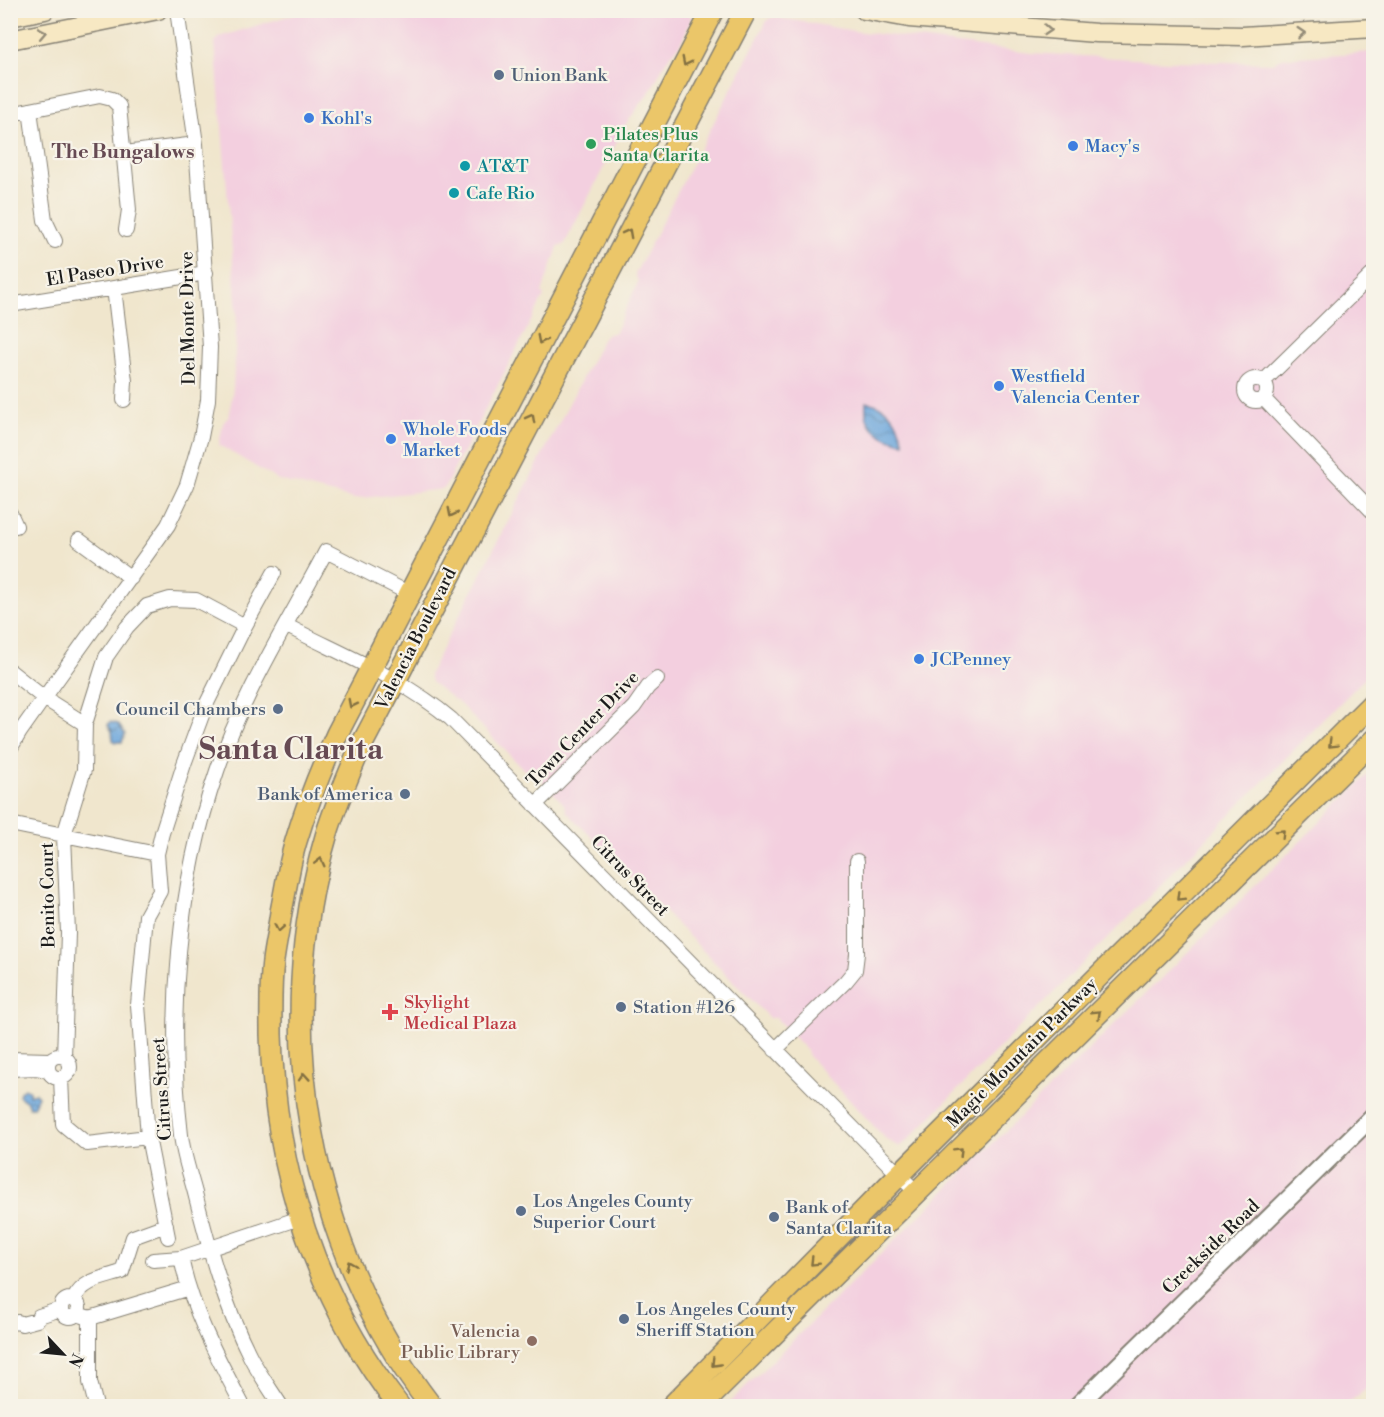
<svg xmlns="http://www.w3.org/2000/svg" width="1384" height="1417" font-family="'Libre Bodoni',serif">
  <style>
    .built { fill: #f3cfdf }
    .water { fill: url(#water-waves); stroke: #43607c; stroke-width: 1.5 }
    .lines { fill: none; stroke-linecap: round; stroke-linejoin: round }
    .minor-casing { stroke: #868174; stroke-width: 16 }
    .tertiary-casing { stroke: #868174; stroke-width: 20 }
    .secondary-casing { stroke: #868174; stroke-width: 21 }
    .primary-casing { stroke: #868174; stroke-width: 24 }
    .minor { stroke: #fff; stroke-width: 14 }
    .tertiary { stroke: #fff; stroke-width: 16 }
    .secondary { stroke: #f7e8c3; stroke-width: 18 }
    .primary { stroke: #ebc669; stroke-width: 21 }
    .oneway { stroke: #948c78 }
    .oneway2 { stroke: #847142 }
    .service-dot { fill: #5c6f8a; stroke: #f7f3e8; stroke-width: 2 }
    .shop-dot { fill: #3f7fe0; stroke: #f7f3e8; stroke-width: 2 }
    .leisure-dot { fill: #2e9e5b; stroke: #f7f3e8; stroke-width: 2 }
    .culture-dot { fill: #0f9aa8; stroke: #f7f3e8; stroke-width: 2 }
    .health-dot { fill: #e0444e; stroke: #f7f3e8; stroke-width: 2 }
    .education-dot { fill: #8d6e63; stroke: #f7f3e8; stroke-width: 2 }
    .labels { text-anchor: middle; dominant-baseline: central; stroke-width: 4.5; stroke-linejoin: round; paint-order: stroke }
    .service-label { font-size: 18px; fill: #4e5e75; stroke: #f7f3e8; text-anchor: start }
    .shop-label { font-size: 18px; fill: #366cbe; stroke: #f7f3e8; text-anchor: start }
    .leisure-label { font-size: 18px; fill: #27864d; stroke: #f7f3e8; text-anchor: start }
    .culture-label { font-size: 18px; fill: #0d838f; stroke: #f7f3e8; text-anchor: start }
    .street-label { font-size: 18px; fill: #1c1c1c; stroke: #f7f3e8 }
    .health-label { font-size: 18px; fill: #be3a42; stroke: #f7f3e8; text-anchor: start }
    .education-label { font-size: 18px; fill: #785e54; stroke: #f7f3e8; text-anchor: end }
    .neighbourhood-label { font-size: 20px; font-weight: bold; fill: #664a53; stroke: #f7f3e8 }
    .town-label { font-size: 30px; font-weight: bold; fill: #664a53; stroke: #f7f3e8 }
  </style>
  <defs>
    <pattern id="water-waves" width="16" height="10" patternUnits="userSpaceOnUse" patternTransform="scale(1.5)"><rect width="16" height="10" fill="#6aa5db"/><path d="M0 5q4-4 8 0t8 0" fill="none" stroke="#5686b1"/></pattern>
  </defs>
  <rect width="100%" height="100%" fill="#f7f3e8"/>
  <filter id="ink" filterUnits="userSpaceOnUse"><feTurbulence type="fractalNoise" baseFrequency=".0167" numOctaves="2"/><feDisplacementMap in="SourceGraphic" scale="12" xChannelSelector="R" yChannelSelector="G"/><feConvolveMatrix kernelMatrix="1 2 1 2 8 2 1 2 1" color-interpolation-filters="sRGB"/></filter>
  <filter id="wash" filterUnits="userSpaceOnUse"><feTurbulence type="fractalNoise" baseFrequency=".008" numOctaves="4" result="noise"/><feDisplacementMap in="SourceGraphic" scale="24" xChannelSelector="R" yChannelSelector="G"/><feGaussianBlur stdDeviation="1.35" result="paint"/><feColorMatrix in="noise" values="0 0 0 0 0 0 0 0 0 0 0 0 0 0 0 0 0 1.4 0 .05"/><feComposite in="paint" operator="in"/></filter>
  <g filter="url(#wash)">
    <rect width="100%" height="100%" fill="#f0e6cd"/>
    <path class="built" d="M305,11H690L691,21L680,44L666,61L651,90L626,124L564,245L558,247L542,292L544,296L444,489L354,499L278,480L219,445L223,423L229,416L233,388L237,313L215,42L219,37Z
      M775,17L854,31L1031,53L1168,61L1273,63L1281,58L1373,52V670L906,1142L899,1147L886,1139L809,1057L807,1051L776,1018H769L567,812L564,804L537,776L527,773L460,704L431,682L429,674L604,336L615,332L638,282L635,274L766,22L770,18Z
      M1373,770V1384L1344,1406H726Z"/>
    <path class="water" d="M866,402C891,406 898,421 904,443C890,441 871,433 867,418C865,414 866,407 866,402Z
      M110,722L118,724L125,734L122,742H115L113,740L112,731L108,725Z
      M24,1088L29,1090V1095L35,1093L38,1096L33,1107H29L27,1102L19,1096L20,1092Z"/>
  </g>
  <g filter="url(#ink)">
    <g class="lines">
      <g class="minor-casing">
        <path id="minor" d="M30,110L45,220L55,241
          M10,114L100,96L112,99L119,106L129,210L126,230
          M125,153L196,144
          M114,288L125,381L124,400
          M10,305L206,273
          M1245 390a11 11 0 1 1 22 0a11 11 0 1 1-22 0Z
          M1263,382L1374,273
          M1263,398L1374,513
          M10,513L16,526
          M79,540L131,578
          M287,626C341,654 404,679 451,719L917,1193
          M10,671L44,698L85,724
          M10,749L20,732L44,698L168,525L187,485L201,437L208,400L210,347L196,144L177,10
          M535,805L634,707L648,687L657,679
          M10,824L157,854
          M775,1050L846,981L855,970L857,954V861
          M48 1067a11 11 0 1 1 22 0a11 11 0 1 1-22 0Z
          M64,1057L68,933L64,835L84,770L85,724L106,657L127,627L147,606L170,599L196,600L245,626
          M10,1059L50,1060
          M10,1069L36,1068L48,1070
          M61,1078L63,1124L87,1144L148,1137
          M168,1237L148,1137L138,1005L146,916L160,891L157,854L162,833L184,764L205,707L245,626L274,573
          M181,1258C192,1311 218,1359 243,1406
          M153,1260L181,1258L300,1218
          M61 1308a9 9 0 1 1 18 0a9 9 0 1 1-18 0Z
          M74,1299C83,1280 103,1278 122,1272L133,1237L166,1225
          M77,1314L90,1318L189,1288
          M90,1318V1382L96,1406
          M10,1323L18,1322L22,1324L37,1320L39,1316L61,1309
          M281,1406C271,1390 259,1374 250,1356C224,1305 209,1248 195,1193C190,1174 183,1154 181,1135C167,1017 178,883 217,771C243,693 288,623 326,551L410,594"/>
      </g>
      <g class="tertiary-casing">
        <path id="tertiary" d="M1077,1406L1374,1115"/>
      </g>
      <g class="secondary-casing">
        <path id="secondary" d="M864,10L909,18L1096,33L1243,36L1374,28
          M10,17L45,10
          M10,40L158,10"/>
      </g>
      <g class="primary-casing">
        <path id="primary" d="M399,1406C316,1299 274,1170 271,1034C271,1010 270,986 273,961C275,945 279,928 281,912C286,888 289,864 296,841C307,804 321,769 337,734L713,10
          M431,1406C308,1247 270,1026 327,833C336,804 348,776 360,748L746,10
          M672,1406L899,1175L1374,702
          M701,1406L1374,740"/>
      </g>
      <use href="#minor" class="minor"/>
      <use href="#tertiary" class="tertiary"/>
      <use href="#secondary" class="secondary"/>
      <use href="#primary" class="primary"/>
    </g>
    <defs><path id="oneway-chevron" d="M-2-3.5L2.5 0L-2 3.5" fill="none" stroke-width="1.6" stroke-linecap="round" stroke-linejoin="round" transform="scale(1.5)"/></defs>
    <g class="oneway">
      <use href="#oneway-chevron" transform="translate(1047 30) rotate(4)"/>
      <use href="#oneway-chevron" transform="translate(42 33) rotate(-11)"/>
      <use href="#oneway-chevron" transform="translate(1301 33) rotate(-4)"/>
    </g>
    <g class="oneway2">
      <use href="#oneway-chevron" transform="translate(686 62) rotate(117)"/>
      <use href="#oneway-chevron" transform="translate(628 233) rotate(-62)"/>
      <use href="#oneway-chevron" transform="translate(541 340) rotate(117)"/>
      <use href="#oneway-chevron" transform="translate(531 418) rotate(-62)"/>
      <use href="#oneway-chevron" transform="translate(452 513) rotate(117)"/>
      <use href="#oneway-chevron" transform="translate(352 704) rotate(117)"/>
      <use href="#oneway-chevron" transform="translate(1332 744) rotate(135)"/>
      <use href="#oneway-chevron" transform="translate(1281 833) rotate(-45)"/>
      <use href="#oneway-chevron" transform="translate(320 862) rotate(-76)"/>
      <use href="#oneway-chevron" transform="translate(1180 897) rotate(135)"/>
      <use href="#oneway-chevron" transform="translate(279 928) rotate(100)"/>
      <use href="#oneway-chevron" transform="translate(1097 1014) rotate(-44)"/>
      <use href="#oneway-chevron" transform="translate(304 1077) rotate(-94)"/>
      <use href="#oneway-chevron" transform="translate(959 1151) rotate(-45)"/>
      <use href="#oneway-chevron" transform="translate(814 1262) rotate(135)"/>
      <use href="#oneway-chevron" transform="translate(350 1265) rotate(-113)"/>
      <use href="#oneway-chevron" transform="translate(715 1363) rotate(134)"/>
    </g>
  </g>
  <g class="service-dot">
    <circle cx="499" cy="75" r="6"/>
    <circle cx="278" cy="709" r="6"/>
    <circle cx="405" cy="794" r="6"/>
    <circle cx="621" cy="1007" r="6"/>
    <circle cx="521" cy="1211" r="6"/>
    <circle cx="774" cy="1217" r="6"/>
    <circle cx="624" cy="1319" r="6"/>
  </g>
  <g class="shop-dot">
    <circle cx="309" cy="118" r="6"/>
    <circle cx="1073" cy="146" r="6"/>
    <circle cx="999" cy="386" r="6"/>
    <circle cx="391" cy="439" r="6"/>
    <circle cx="919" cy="659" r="6"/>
  </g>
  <circle class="leisure-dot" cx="591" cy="144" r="6"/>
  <g class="culture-dot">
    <circle cx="465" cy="166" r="6"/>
    <circle cx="454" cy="193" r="6"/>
  </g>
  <path class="health-dot" d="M387 1003h6v6h6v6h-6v6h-6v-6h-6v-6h6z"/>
  <circle class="education-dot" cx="532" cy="1341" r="6"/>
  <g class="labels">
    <g class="service-label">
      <text x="511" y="75">Union Bank</text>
      <text x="266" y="709" text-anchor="end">Council Chambers</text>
      <text x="393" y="794" text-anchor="end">Bank of America</text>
      <text x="633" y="1007">Station #126</text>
      <text x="533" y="1201">Los Angeles County<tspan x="533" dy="21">Superior Court</tspan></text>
      <text x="786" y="1207">Bank of<tspan x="786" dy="21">Santa Clarita</tspan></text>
      <text x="636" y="1309">Los Angeles County<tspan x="636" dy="21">Sheriff Station</tspan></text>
    </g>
    <g class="shop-label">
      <text x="321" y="118">Kohl's</text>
      <text x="1085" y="146">Macy's</text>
      <text x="1011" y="376">Westfield<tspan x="1011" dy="21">Valencia Center</tspan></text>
      <text x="403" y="429">Whole Foods<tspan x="403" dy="21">Market</tspan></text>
      <text x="931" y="659">JCPenney</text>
    </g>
    <g class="leisure-label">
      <text x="603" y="134">Pilates Plus<tspan x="603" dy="21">Santa Clarita</tspan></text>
    </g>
    <g class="culture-label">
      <text x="477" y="166">AT&amp;T</text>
      <text x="466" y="193">Cafe Rio</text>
    </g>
    <g class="street-label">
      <text transform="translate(105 271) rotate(-9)">El Paseo Drive</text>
      <text transform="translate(188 318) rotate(-91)">Del Monte Drive</text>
      <text transform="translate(416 639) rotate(-63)">Valencia Boulevard</text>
      <text transform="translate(583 729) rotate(-46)">Town Center Drive</text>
      <text transform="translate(630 876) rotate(46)">Citrus Street</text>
      <text transform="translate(48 895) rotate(-91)">Benito Court</text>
      <text transform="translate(1022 1053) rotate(-45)">Magic Mountain Parkway</text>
      <text transform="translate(162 1089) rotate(-94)">Citrus Street</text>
      <text transform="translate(1211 1247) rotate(-44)">Creekside Road</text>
    </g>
    <g class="health-label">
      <text x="404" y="1002">Skylight<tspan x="404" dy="21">Medical Plaza</tspan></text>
    </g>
    <g class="education-label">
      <text x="520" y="1331">Valencia<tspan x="520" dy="21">Public Library</tspan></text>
    </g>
    <g class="neighbourhood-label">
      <text x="123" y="152">The Bungalows</text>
    </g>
    <g class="town-label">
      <text x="291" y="750">Santa Clarita</text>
    </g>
  </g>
  <rect width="1384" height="1417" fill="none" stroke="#f7f3e8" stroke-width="36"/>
  <g transform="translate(63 1354) rotate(116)" stroke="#f7f3e8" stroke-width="4.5" paint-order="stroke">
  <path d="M0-4.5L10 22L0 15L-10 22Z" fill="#1c1c1c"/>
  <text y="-9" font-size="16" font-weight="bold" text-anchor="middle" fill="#1c1c1c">N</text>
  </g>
</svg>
